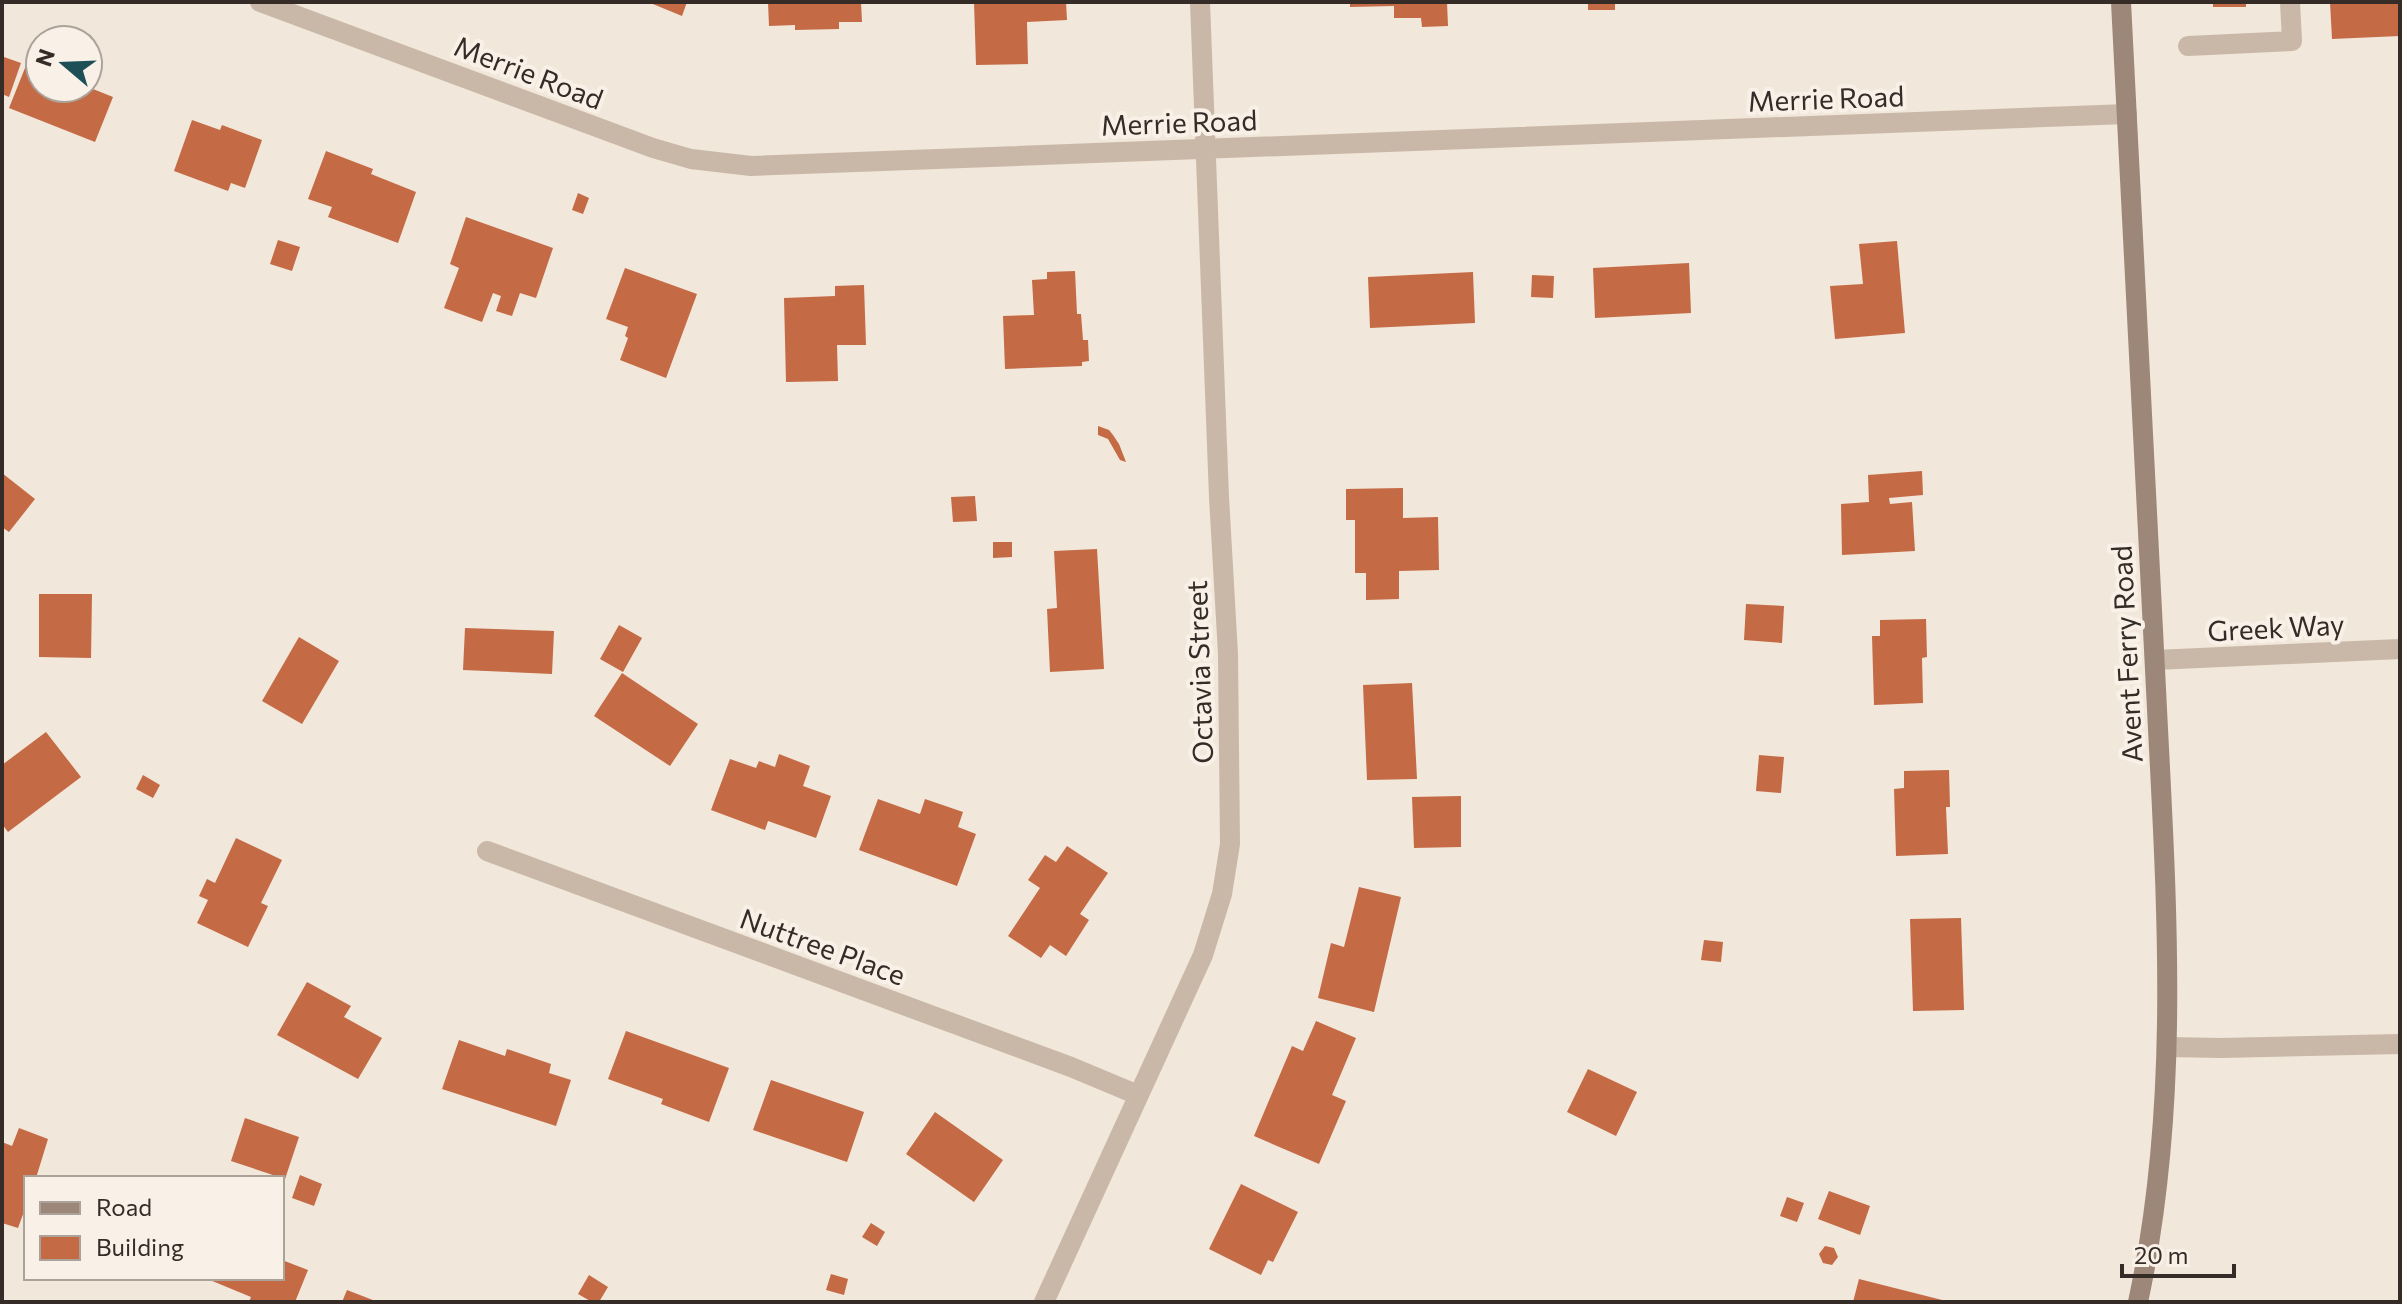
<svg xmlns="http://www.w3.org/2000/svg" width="2402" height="1304" font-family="Commissioner,sans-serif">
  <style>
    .building { fill: #c46a45 }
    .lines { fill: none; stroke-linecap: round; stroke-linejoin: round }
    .service { stroke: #c9b8a7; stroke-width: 20 }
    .minor { stroke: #c9b8a7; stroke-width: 20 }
    .secondary { stroke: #9d8778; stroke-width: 20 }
    .labels { text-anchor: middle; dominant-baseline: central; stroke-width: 8; stroke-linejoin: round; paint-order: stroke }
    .street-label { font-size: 28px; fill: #352c27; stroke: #f9f1e7 }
  </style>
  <rect width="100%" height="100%" fill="#f1e7da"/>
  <path class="building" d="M648,2H687L682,16Z
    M768,2H861L862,22H839V29L795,30V25L769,26Z
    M974,2H1066L1067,20L1027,22L1028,64L976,65Z
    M1350,2H1447L1448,26L1422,27L1421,18H1394V6L1350,7Z
    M1588,2H1615V10H1588Z
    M2213,2H2246V7H2213Z
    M2330,2H2400V36L2332,39Z
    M4,57L21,63L9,97L2,94V62Z
    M27,63L40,68V88L88,87L113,97L95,142L9,108Z
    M192,120L220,130L222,125L262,140L245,188L231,183L228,191L174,171Z
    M326,151L373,169L371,174L416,192L398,243L328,217L332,207L308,199Z
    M578,193L589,198L583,214L572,210Z
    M466,217L553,248L536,298L520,293L512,316L496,311L501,296L493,293L482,322L444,308L459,268L450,264Z
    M278,240L300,247L292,271L270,264Z
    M1897,241L1905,333L1835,339L1830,286L1863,284L1859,244Z
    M1689,263L1691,313L1595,318L1593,268Z
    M625,268L697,294L666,378L620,360L628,338L625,336L628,327L606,319Z
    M1075,271L1077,314H1081L1083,340H1088L1089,361L1082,362V366L1005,369L1003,316L1034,315L1032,280L1047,279V272Z
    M1473,272L1475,323L1370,328L1368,277Z
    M1532,275L1554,276L1553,298L1531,297Z
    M864,285L866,345H837L838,381L786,382L784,298L835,296V286Z
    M1098,426L1109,430L1113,435L1119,444L1126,462L1120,460L1108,439L1098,435Z
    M1922,471L1923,495L1889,498L1890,504L1912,502L1915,551L1842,555L1841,504L1869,502L1868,475Z
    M2,473L35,499L9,532L2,527Z
    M1403,488V518L1438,517L1439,570L1399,571V599L1366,600V573H1355V520H1346V489Z
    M975,496L977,521L953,522L951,497Z
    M993,542H1012V557L993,558Z
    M1097,549L1104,669L1050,672L1047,609L1057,608L1054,551Z
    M39,594H92L91,658L39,657Z
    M1746,604L1784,606L1782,643L1744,640Z
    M1926,619L1927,657L1922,658L1923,703L1874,705L1872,636H1880V620Z
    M619,625L642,638L623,672L600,659Z
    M465,628L554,631L552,674L463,670Z
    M299,637L339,661L302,724L262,701Z
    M622,673L698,724L670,766L594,716Z
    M1412,683L1417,779L1367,780L1363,685Z
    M46,732L81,777L8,832L2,824V765Z
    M779,754L810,766L803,786L831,796L816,838L768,821L765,830L711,810L730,759L756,768L759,761L775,767Z
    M1759,755L1784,757L1781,793L1756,791Z
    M1949,770L1950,807H1946L1948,854L1896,856L1894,789L1904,788V771Z
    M143,775L160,785L153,798L136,789Z
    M1461,796V847L1414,848L1412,797Z
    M878,799L920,814L925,799L963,812L958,827L976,834L957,886L859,850Z
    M236,838L282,860L261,903L268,906L248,947L197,923L208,900L199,896L207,879L215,883Z
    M1067,846L1108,873L1080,914L1089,920L1066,956L1050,945L1041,958L1008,936L1040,888L1028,880L1045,855L1056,862Z
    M1359,887L1401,897L1374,1012L1318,998L1331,943L1344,947Z
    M1961,918L1964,1010L1913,1011L1910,919Z
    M1704,940L1723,942L1721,962L1701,960Z
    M307,982L351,1006L344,1017L382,1038L358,1079L277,1035Z
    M1316,1021L1356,1038L1332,1095L1346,1101L1319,1164L1254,1136L1292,1046L1303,1051Z
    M626,1031L729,1068L709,1122L661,1104L663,1099L608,1079Z
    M459,1040L505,1056L507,1049L551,1064L549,1073L571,1080L556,1126L442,1089Z
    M1588,1069L1637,1092L1616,1136L1567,1112Z
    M771,1080L864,1112L847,1162L753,1130Z
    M935,1112L1003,1160L974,1202L906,1154Z
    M245,1118L299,1137L285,1179L231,1161Z
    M19,1128L48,1139L36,1178H26V1206L18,1228L2,1223V1142L12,1146Z
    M300,1175L322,1184L314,1206L292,1198Z
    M1241,1184L1298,1212L1273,1262L1268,1260L1261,1275L1209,1249Z
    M1829,1191L1870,1206L1860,1235L1818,1219Z
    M1787,1197L1804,1203L1797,1222L1780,1216Z
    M871,1223L885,1232L877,1246L862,1237Z
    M1825,1246L1834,1248L1838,1257L1832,1265L1823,1263L1819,1254Z
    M282,1260L308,1270L295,1302H249L251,1297L205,1278H282Z
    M831,1274L848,1279L844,1295L826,1290Z
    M589,1275L608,1287L599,1302H592L578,1294Z
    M1859,1279L1946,1301V1302H1853Z
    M347,1290L378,1302H342Z"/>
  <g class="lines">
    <path class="service" d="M2188,46L2292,41L2290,2
      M2168,1047L2221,1048L2400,1044"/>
    <path class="minor" d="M260,2L653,148L691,159L751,166L2127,114
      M2155,660L2400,649
      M487,851L1071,1067L1138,1095
      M1044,1302L1203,955L1222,894L1230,844L1228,654L1219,497L1200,2"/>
    <path class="secondary" d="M2121,2C2134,231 2145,460 2156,689C2166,894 2182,1099 2138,1302"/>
  </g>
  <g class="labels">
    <g class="street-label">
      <text transform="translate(529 72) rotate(21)">Merrie Road</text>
      <text transform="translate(1826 98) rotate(-2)">Merrie Road</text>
      <text transform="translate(1179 122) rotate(-2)">Merrie Road</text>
      <text transform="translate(2276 627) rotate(-3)">Greek Way</text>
      <text transform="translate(2126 654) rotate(-93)">Avent Ferry Road</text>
      <text transform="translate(1199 672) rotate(-92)">Octavia Street</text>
      <text transform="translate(823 946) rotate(20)">Nuttree Place</text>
    </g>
  </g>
  <rect width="2402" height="1304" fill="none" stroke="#352c27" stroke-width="8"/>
  <rect x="24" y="1176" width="260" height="104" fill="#f9f1e7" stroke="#aba29a" stroke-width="2"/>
  <rect x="40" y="1202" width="40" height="12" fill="#9d8778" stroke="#aba29a" stroke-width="2"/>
  <text x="96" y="1216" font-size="24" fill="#352c27">Road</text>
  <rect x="40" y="1236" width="40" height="24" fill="#c46a45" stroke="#aba29a" stroke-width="2"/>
  <text x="96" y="1256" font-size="24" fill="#352c27">Building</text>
  <g transform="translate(64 64) rotate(289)"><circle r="38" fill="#f9f1e7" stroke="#aba29a" stroke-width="2"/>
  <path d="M0-6L14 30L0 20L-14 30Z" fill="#1d5056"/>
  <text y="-12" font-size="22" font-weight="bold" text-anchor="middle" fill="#352c27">N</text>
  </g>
  <path d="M2122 1264v12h112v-12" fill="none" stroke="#352c27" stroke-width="4"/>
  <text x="2134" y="1264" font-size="24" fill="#352c27" stroke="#f9f1e7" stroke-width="6" paint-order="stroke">20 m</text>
</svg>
